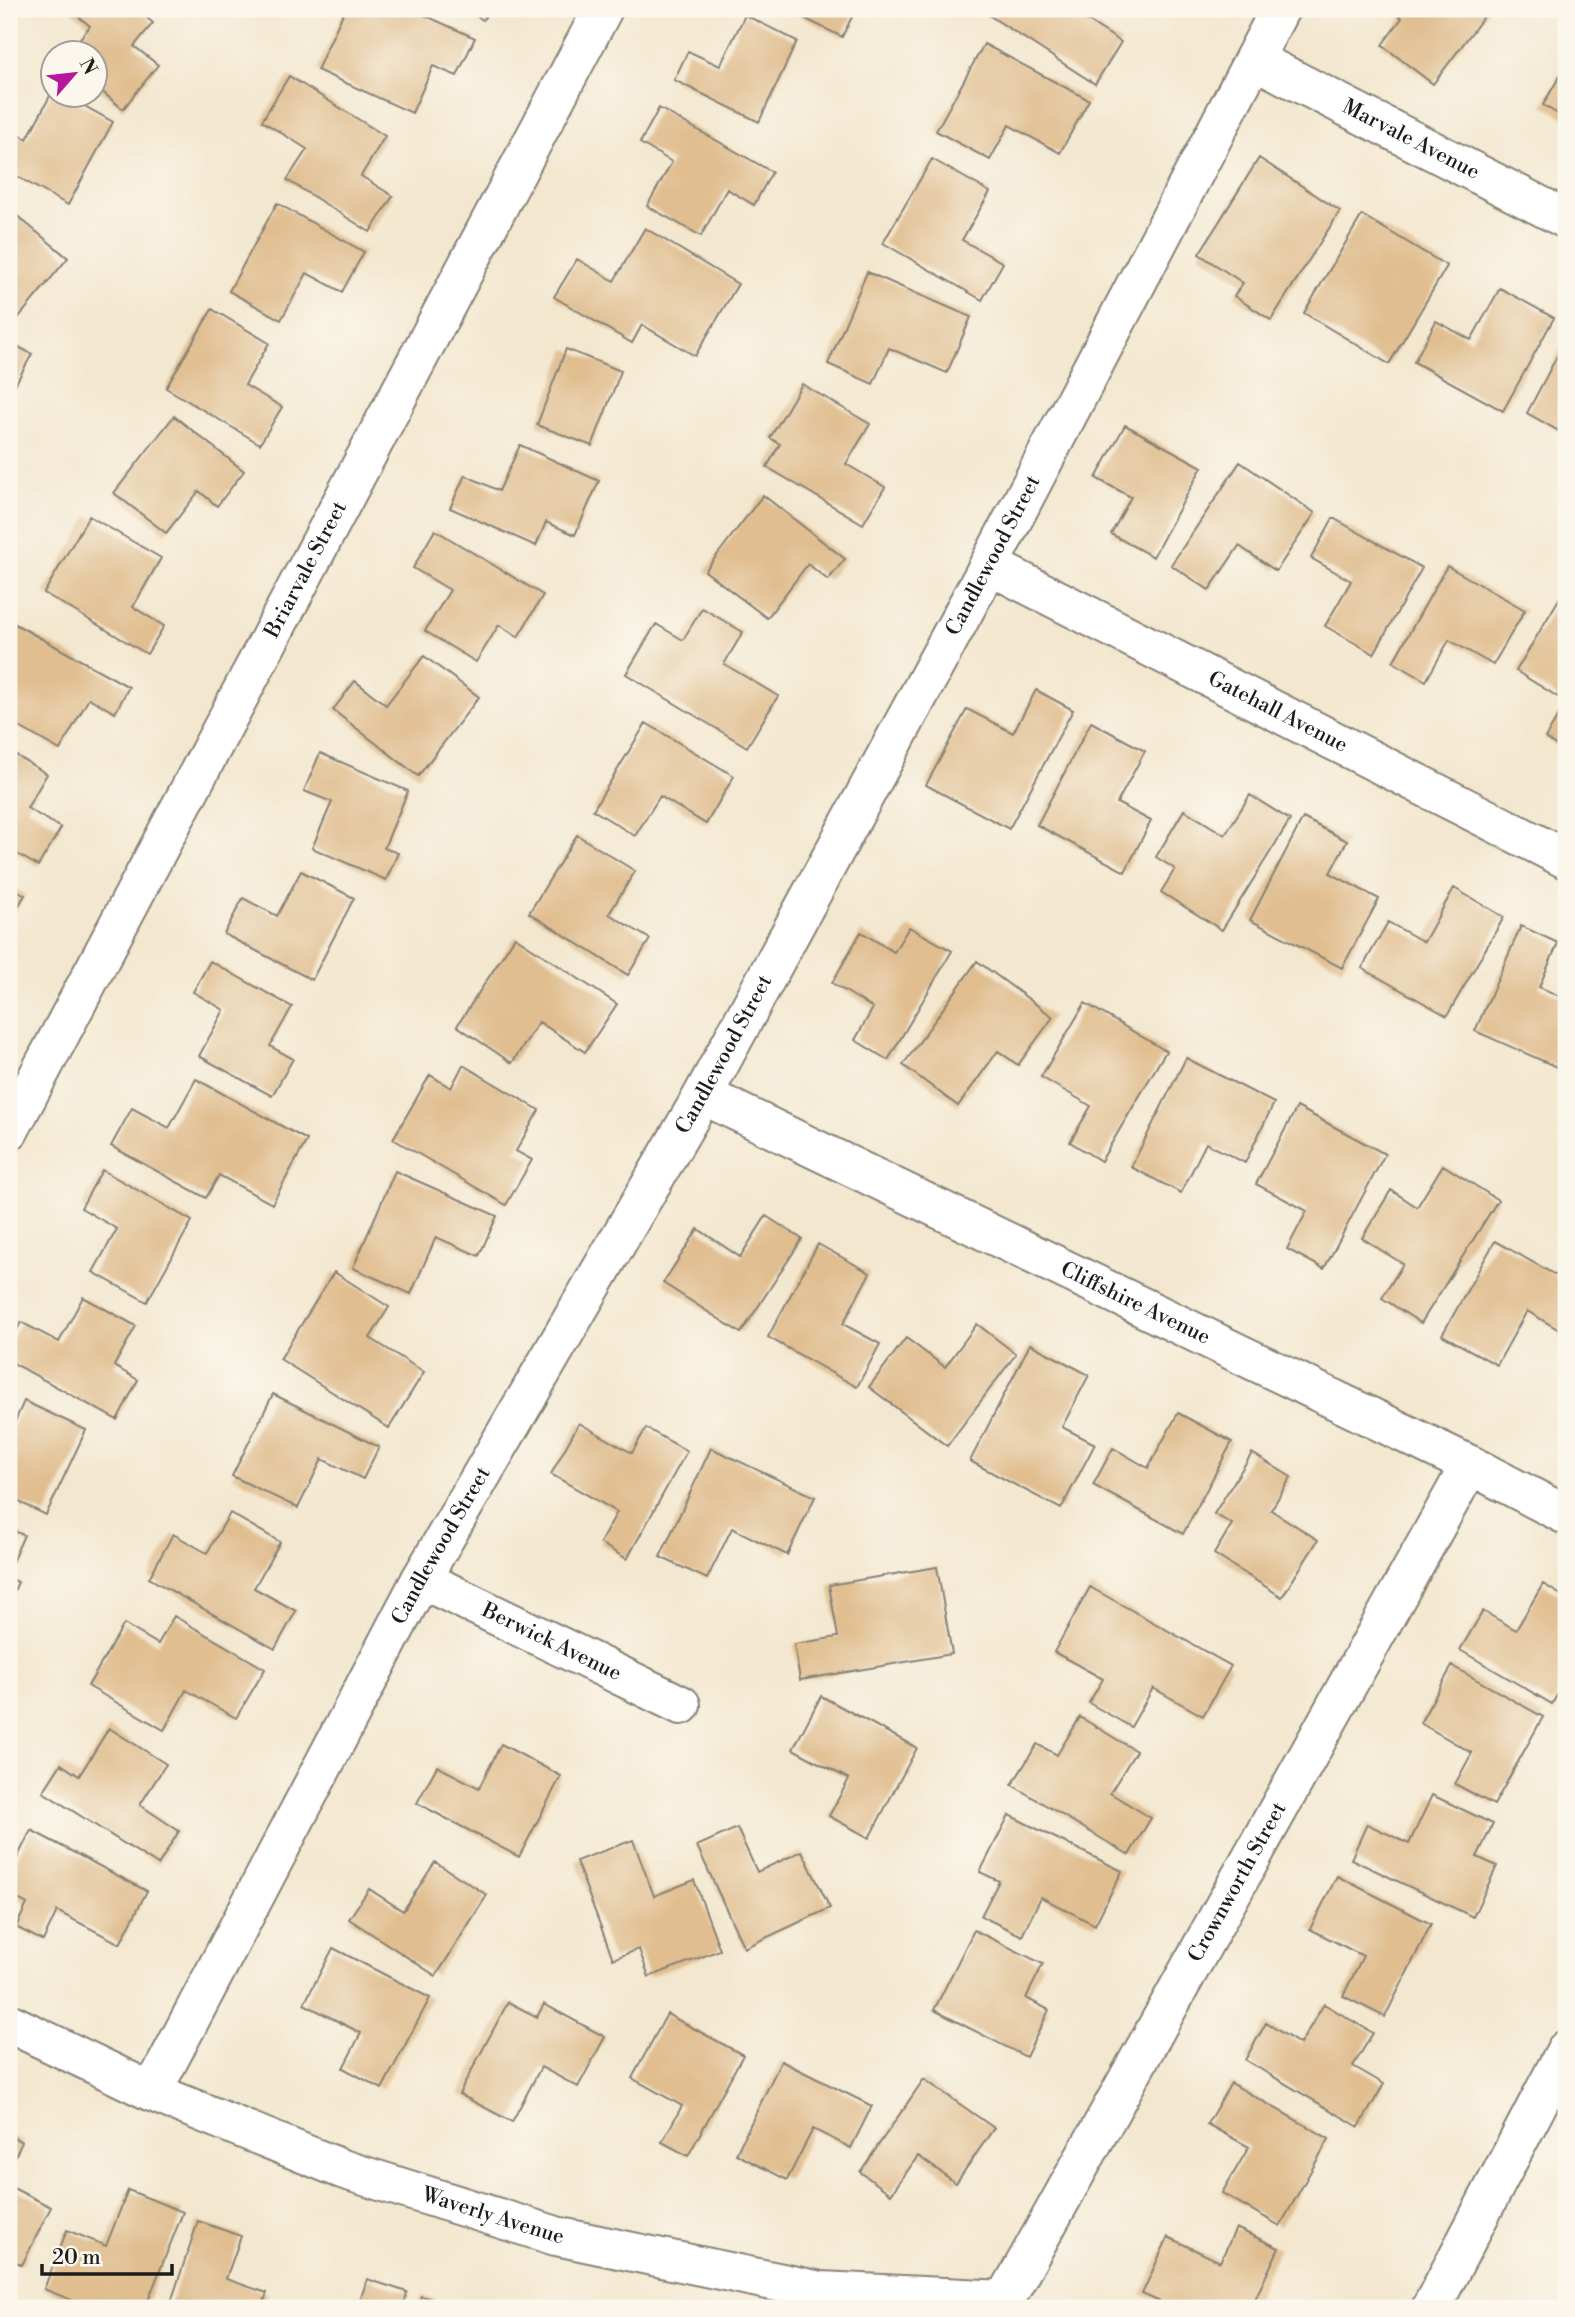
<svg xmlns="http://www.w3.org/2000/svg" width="1575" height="2317" font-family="'Libre Bodoni',serif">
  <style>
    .building { fill: #e0be90 }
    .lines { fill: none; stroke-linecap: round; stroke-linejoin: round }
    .street-casing { stroke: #888276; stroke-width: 42 }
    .secondary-casing { stroke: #888276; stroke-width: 42 }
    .street { stroke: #fff; stroke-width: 38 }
    .secondary { stroke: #fff; stroke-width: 38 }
    .labels { text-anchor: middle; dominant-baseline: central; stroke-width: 6; stroke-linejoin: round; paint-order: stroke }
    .street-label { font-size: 21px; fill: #1c1c1c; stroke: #fbf7ec }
  </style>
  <rect width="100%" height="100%" fill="#fbf7ec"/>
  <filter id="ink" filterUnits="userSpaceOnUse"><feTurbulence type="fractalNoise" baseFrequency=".0143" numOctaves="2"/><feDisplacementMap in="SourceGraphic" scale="14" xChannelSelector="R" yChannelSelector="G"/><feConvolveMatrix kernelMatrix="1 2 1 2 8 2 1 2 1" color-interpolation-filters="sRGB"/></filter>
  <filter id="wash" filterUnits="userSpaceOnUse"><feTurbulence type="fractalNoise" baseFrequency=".00686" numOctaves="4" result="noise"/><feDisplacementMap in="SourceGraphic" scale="28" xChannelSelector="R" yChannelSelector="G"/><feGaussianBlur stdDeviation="1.57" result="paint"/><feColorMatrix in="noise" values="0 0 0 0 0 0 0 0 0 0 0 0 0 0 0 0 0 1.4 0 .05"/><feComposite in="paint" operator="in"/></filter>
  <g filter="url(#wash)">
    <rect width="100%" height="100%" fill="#f3e7cf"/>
    <g id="blocks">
      <path class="building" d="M69,9H137L153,23L134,46L158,65L123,109L94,85V52H69L90,26Z
        M345,9H411L475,38L457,76L433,66L412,113L317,70Z
        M465,9H490L483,20Z
        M786,9H856L842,37Z
        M990,9H1083L1079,15L1121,42L1095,84L987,14Z
        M1391,9H1485L1488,11L1433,84L1382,45L1402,18Z
        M745,15L797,41L759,122L674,80L688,51L720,66Z
        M984,44L1089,100L1060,153L1009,125L990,160L936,131Z
        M1566,65V119L1543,105Z
        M289,76L385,136L361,176L393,196L370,232L287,180L307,149L262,121Z
        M51,94H63L113,122L68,205L9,172V128L27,139Z
        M659,108L772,172L754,205L727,189L701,236L647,206L672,162L640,143Z
        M1259,158L1340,211L1271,320L1234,296L1243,283L1199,254Z
        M932,159L990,192L962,240L1003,263L982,300L883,243Z
        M277,203L364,252L342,292L307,273L281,320L229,291Z
        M9,209L68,258L14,323L9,319Z
        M1362,215L1447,266L1389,364L1304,313Z
        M645,228L738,284L695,356L642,325L632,343L554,297L577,259L614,281Z
        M867,272L971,317L947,373L889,348L873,384L828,364Z
        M1500,288L1554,318L1503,411L1414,362L1436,321L1471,340Z
        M212,309L269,343L245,385L282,407L260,444L166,388Z
        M1566,339V435L1527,413Z
        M9,342L32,354L9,396Z
        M566,349L621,371L592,446L537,425Z
        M802,384L870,424L846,464L885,487L863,524L767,467L780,444L770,438Z
        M174,416L244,471L217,506L199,491L166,533L114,493Z
        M1125,425L1202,467L1153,557L1111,534L1131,497L1096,478Z
        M520,445L599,481L575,535L546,522L536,546L450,508L465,475L499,491Z
        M1240,462L1315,513L1276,571L1239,546L1209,590L1171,565Z
        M763,495L845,559L828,580L808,564L767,618L705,571Z
        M89,516L161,558L133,607L164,626L147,654L44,593Z
        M1333,518L1422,568L1374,654L1325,626L1351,581L1311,558Z
        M435,530L543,595L518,637L499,625L476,662L425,631L450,590L413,568Z
        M1447,566L1525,610L1493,665L1449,640L1426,681L1393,662Z
        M1562,594L1566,596V702L1516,671Z
        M702,608L743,632L724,664L778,696L747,747L626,674L656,624L683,640Z
        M15,624L129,687L115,713L89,698L60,750L9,721V635Z
        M424,656L479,697L418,776L333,710L355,681L386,705Z
        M1036,690L1073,710L1009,829L926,785L967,709L1013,733Z
        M1566,703V752L1545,738Z
        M1091,722L1145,751L1117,803L1151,821L1125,872L1037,825Z
        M646,723L734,776L706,824L660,796L635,836L593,810Z
        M9,751L47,774L27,808L61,828L38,866L9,849Z
        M320,753L408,791L384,848L398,853L386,880L312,848L332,802L304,791Z
        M1250,795L1290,820L1222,930L1161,892L1175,869L1156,857L1184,810L1225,835Z
        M1303,818L1347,841L1330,873L1379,899L1342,968L1250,920Z
        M577,835L635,871L609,914L650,939L628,975L529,913Z
        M301,871L354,898L312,980L224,934L243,898L277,916Z
        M9,885L25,895L9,922Z
        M1454,888L1504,917L1447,1016L1362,968L1388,922L1424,942Z
        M1521,926L1558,943L1539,987L1566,999V1052L1559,1068L1475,1031Z
        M909,927L952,951L888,1060L855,1040L873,1008L832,983L861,932L894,952Z
        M515,937L617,1004L585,1052L539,1022L512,1063L457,1026Z
        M210,961L292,1007L270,1046L293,1059L272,1096L199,1056L224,1010L193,992Z
        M977,961L1053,1017L1018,1065L998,1051L958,1106L903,1065Z
        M1085,1003L1166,1051L1101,1161L1070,1142L1091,1106L1041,1077Z
        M1186,1058L1274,1103L1245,1163L1206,1143L1181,1193L1131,1167Z
        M463,1065L539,1110L516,1151L532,1160L506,1205L393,1139L430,1075L451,1088Z
        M196,1079L307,1140L272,1204L219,1175L206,1198L111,1146L132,1108L169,1128Z
        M1297,1107L1385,1154L1324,1269L1287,1249L1307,1211L1256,1184Z
        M1443,1165L1498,1200L1421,1323L1382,1298L1403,1264L1362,1238L1391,1190L1417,1207Z
        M102,1170L192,1221L147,1302L93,1272L117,1229L81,1208Z
        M395,1171L497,1216L479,1256L436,1237L411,1294L353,1268Z
        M766,1216L802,1239L741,1333L663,1283L698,1229L740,1257Z
        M1495,1241L1566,1281V1321L1561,1331L1527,1311L1497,1365L1442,1335Z
        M818,1244L870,1273L843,1324L880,1344L857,1387L768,1337Z
        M334,1272L389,1307L370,1338L424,1372L389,1428L280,1359Z
        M83,1297L136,1326L114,1366L138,1380L117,1420L9,1361V1344L21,1322L59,1342Z
        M977,1324L1016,1354L947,1446L869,1387L906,1338L945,1367Z
        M1030,1344L1089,1375L1062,1427L1095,1444L1061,1509L970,1461Z
        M273,1394L379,1447L363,1479L322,1459L298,1508L232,1476Z
        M24,1401L86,1430L46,1515L9,1497V1435Z
        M1178,1413L1232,1442L1183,1534L1093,1485L1113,1448L1148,1468Z
        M579,1423L632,1453L646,1428L687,1451L627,1559L600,1543L617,1512L551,1474Z
        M711,1448L815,1497L787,1555L732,1528L707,1579L660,1557Z
        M1252,1453L1291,1477L1271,1510L1318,1540L1282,1597L1214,1554L1232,1524L1214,1514Z
        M230,1513L280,1542L254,1588L296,1611L275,1649L149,1578L173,1534L207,1553Z
        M9,1529L24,1535L9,1569Z
        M937,1567L952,1654L800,1680L794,1644L838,1637L829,1585Z
        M9,1578L18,1582L9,1603Z
        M1543,1584L1566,1598V1679L1552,1704L1460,1650L1483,1611L1516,1630Z
        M1090,1587L1231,1666L1203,1716L1153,1688L1131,1727L1089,1703L1103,1679L1054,1652Z
        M174,1616L265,1669L236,1718L186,1690L164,1730L88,1686L124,1624L158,1644Z
        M1452,1666L1543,1717L1494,1805L1455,1784L1472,1753L1420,1723Z
        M821,1696L917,1748L869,1838L829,1816L849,1779L793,1749Z
        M1080,1717L1136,1751L1110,1793L1151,1818L1129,1855L1012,1785L1037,1744L1057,1755Z
        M109,1728L166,1764L140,1805L179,1831L158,1865L43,1792L61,1764L79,1776Z
        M501,1744L561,1776L519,1857L417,1803L437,1766L479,1788Z
        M1432,1795L1493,1824L1477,1857L1497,1866L1473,1917L1351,1859L1367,1824L1409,1844Z
        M1009,1815L1122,1871L1095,1925L1041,1897L1022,1936L981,1916L999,1881L980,1872Z
        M737,1828L757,1872L802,1851L830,1908L744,1948L697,1846Z
        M31,1830L147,1891L120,1944L57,1911L43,1941L16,1927L27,1904L9,1894V1874Z
        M633,1840L654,1896L694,1880L720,1950L649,1977L639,1949L613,1959L576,1861Z
        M435,1862L487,1895L436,1976L349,1919L369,1889L403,1911Z
        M1337,1876L1431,1924L1385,2017L1343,1996L1363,1956L1310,1929Z
        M974,1930L1043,1964L1026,1998L1049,2010L1026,2057L934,2010Z
        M333,1948L430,1998L382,2089L343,2068L361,2033L304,2004Z
        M508,2002L537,2017L544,2004L605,2037L578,2087L541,2067L512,2122L459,2094Z
        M1324,2004L1373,2033L1353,2066L1384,2084L1359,2127L1245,2060L1266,2023L1300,2044Z
        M667,2014L743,2055L688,2156L662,2142L682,2106L632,2078Z
        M781,2061L872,2106L851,2148L813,2129L787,2180L736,2154Z
        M924,2079L994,2128L956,2183L918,2156L891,2194L860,2172Z
        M1231,2083L1329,2139L1280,2226L1222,2193L1249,2147L1207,2124Z
        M9,2135L22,2142L9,2169Z
        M9,2186L51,2207L22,2265L9,2258Z
        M128,2190L183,2212L145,2308H91L44,2289L67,2230L106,2246Z
        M198,2221L241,2236L226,2279L267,2293L262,2308H169Z
        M1236,2228L1279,2248L1251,2308H1174L1142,2294L1168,2237L1220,2262Z
        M367,2279L407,2292L403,2308H358Z
        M421,2296L461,2307V2308H418Z"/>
    </g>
  </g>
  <g filter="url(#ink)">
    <use href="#blocks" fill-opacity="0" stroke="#888276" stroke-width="2"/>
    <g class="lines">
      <g class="street-casing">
        <g id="street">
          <path id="s1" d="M1255,60L1566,219"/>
          <path id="s2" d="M989,565L1566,859"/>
          <path id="s3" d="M703,1095L1470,1465L1566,1515"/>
          <path id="s4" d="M9,1131L603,9"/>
          <path id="s5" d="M421,1579L681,1705"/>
          <path id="s6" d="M9,2023L152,2092L342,2169L556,2236L821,2291L1005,2300L1470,1465"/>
          <path id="s7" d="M152,2092L421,1579L703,1095L989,565L1280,9"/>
        </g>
      </g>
      <g class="secondary-casing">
        <path id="secondary" d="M1431,2308L1566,2050"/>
      </g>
      <use href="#street" class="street"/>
      <use href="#secondary" class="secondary"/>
    </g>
  </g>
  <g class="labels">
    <g class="street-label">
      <text stroke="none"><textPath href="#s1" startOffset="175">Marvale Avenue</textPath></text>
      <text stroke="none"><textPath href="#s7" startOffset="1752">Candlewood Street</textPath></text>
      <text stroke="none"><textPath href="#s4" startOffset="635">Briarvale Street</textPath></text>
      <text stroke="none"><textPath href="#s2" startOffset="324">Gatehall Avenue</textPath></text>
      <text stroke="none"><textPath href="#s7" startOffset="1185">Candlewood Street</textPath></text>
      <text stroke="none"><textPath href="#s3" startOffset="480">Cliffshire Avenue</textPath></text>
      <text stroke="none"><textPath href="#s7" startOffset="618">Candlewood Street</textPath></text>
      <text stroke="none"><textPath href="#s5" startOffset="145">Berwick Avenue</textPath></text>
      <text stroke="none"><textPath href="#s6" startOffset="1521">Crownworth Street</textPath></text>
      <text stroke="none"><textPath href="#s6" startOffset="522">Waverly Avenue</textPath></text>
    </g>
  </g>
  <rect width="1575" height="2317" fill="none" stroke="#fbf7ec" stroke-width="35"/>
  <g transform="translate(74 74) rotate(62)"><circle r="33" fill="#fbf7ec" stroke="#a29f99" stroke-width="2"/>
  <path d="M0-5L12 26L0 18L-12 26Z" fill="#b5179e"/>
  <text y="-10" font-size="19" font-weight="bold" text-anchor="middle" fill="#1c1c1c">N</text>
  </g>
  <path d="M42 2264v10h130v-10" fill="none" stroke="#1c1c1c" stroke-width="3.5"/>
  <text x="52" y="2264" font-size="21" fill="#1c1c1c" stroke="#fbf7ec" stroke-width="5" paint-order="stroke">20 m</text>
</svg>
